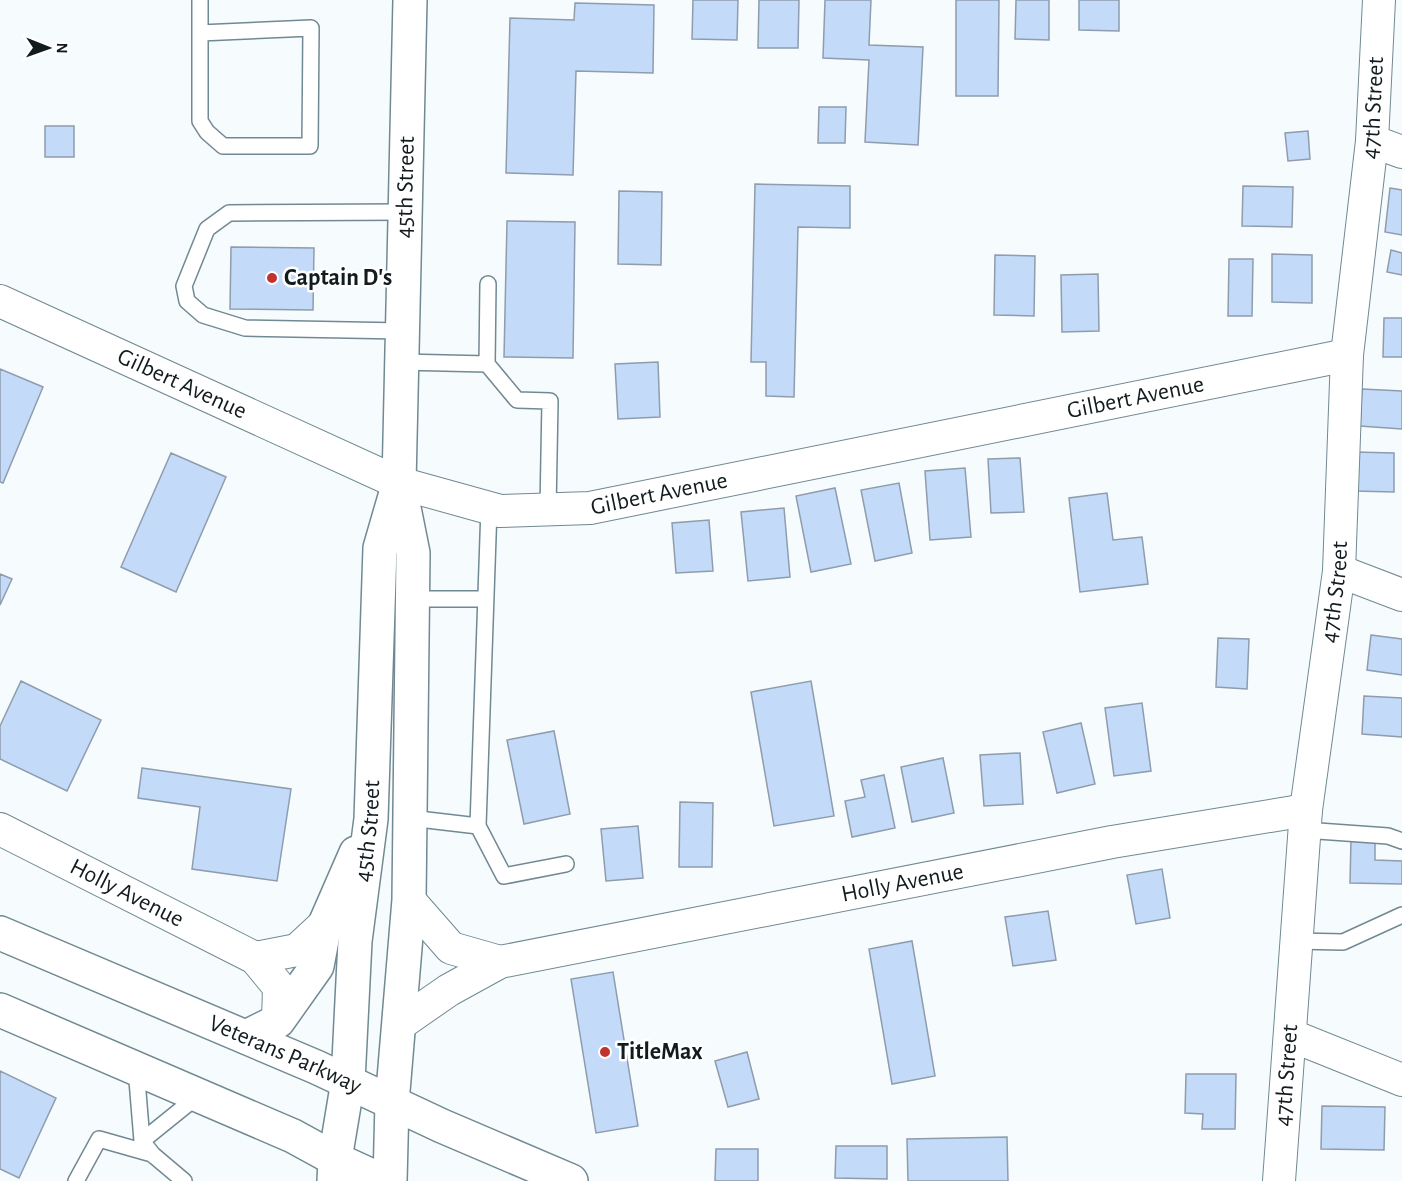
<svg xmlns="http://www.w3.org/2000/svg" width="1402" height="1181" font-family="'Alegreya Sans',sans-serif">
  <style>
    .building { fill: #c3dbf8; stroke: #8e9cae; stroke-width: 1.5 }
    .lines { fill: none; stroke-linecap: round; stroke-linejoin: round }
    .service-casing { stroke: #718992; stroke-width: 18 }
    .minor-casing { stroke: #718992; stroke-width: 34 }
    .primary-casing { stroke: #718992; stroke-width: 36 }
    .service { stroke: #fff; stroke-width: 15 }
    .minor { stroke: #fff; stroke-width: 32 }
    .primary { stroke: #fff; stroke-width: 33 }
    .poi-dot { fill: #c2332f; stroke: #fff; stroke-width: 2 }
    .labels { text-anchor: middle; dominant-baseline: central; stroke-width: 5; stroke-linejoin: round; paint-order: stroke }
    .street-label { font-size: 24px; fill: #121b1e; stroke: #fff }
    .poi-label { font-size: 24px; font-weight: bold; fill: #121b1e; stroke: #fff; text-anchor: start }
  </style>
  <rect width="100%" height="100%" fill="#f6fbfd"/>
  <path class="building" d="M693,0H738L737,40L692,39Z
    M759,0H799L798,48H758Z
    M825,0H871L869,45L923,47L918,145L865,142L869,60L823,58Z
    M956,0H999L998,96H956Z
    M1016,0H1049V40L1015,39Z
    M1079,0H1119V31L1079,30Z
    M575,3L654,5L653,73L576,71L573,175L506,173L510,18L574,20Z
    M819,107H846L845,143H818Z
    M45,126H74V157H45Z
    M1308,131L1310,159L1288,161L1285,133Z
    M755,184L850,186V228L798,227L794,397L766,396V362H751Z
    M1243,186L1293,187L1292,227L1242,226Z
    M1390,188L1402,190V235L1385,232Z
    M619,191L662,192L661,265L618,264Z
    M507,221L575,222L573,358L504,357Z
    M231,247L314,248L313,310L230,309Z
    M1391,250L1402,253V275L1387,272Z
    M1272,254L1312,255V303L1272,302Z
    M995,255L1035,256L1034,316L994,315Z
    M1229,259H1253L1252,316H1228Z
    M1098,274L1099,331L1062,332L1061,275Z
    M1384,318H1402V357H1383Z
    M658,362L660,417L618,419L615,364Z
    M0,369L43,387L3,483L0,482Z
    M1362,389L1402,391V429L1360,426Z
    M1354,452L1394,453V492L1354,491Z
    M171,453L226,477L176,592L121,567Z
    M1020,458L1024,512L991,513L988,459Z
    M965,468L971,537L930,540L925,471Z
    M899,483L912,553L875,561L861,490Z
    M835,488L851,564L811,572L796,496Z
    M1107,493L1113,540L1142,537L1148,584L1080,592L1069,498Z
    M784,508L790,577L748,581L741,512Z
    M709,520L713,571L676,573L672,523Z
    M0,574L12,579L0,605Z
    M1371,635L1402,639V675L1367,670Z
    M1218,638L1249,639L1247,689L1216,687Z
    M21,681L101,720L67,791L0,759V726Z
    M811,681L834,816L774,826L751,692Z
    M1364,696L1402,698V737L1362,734Z
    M1142,703L1151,771L1114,776L1105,708Z
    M1081,723L1095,784L1057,793L1043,732Z
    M554,731L570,814L524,824L507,740Z
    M1020,753L1023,804L984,806L980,755Z
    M943,758L954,813L912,822L901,767Z
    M142,768L291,789L277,881L192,869L200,807L138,798Z
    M884,775L895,828L852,837L845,801L865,797L861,780Z
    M680,802L713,803L712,867H679Z
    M638,826L643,878L606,881L601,829Z
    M1351,840L1375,841V860L1402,861V884L1350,883Z
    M1162,869L1170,918L1136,924L1127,875Z
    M1048,911L1056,960L1013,966L1005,917Z
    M912,941L935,1076L892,1084L869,949Z
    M613,972L638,1126L596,1133L571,979Z
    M747,1052L759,1099L728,1107L715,1061Z
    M0,1071L56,1098L19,1178L0,1169Z
    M1186,1074H1236L1235,1129H1202L1203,1114L1185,1113Z
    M1322,1106L1385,1107L1384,1150L1321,1149Z
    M1007,1137L1008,1181H908L907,1139Z
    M836,1146H887V1179L835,1178Z
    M716,1149H758V1181H715Z"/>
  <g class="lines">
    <g class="service-casing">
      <path id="service" d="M200,0V121L207,132L223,146H310L311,28L200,33
        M402,331L245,328L203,315L187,301L184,286L207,229L229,213L405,212
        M401,362L487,364L517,400L550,401L548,509
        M487,364L488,284
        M413,599H486
        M410,818L478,826L489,508
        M478,826L504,876L566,864
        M1304,830L1388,836L1402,841
        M1296,941L1343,942L1402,915
        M136,1068L142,1141
        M154,1156L142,1141L199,1095
        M76,1181L99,1139L152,1154L184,1181"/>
    </g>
    <g class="minor-casing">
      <g id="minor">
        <path d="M1372,141L1402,152"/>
        <path id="s1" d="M0,301L399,483L500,511L590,508L1347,355"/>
        <path d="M1339,571L1402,595"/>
        <path id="s2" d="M0,829L255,958L279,987L278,1021"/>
        <path d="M409,900L451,948L500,962"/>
        <path d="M255,958L297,950L325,924"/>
        <path id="s3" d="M400,1024L449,990L500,962L1112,842L1306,810"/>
        <path d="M1290,1035L1402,1080"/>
        <path id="s4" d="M1279,1181L1306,810L1339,571L1347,355L1372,141L1379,0"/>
      </g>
    </g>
    <g class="primary-casing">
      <g id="primary">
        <path id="s5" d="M0,933L316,1067L442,1126L571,1181"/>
        <path d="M0,1010L293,1136L335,1159L383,1181"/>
        <path d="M246,1037L278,1021L317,966L325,924L356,853"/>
        <path id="s6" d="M334,1181L335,1159L348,1081L355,941L371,819L380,548L398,486"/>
        <path id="s7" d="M390,1181L392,1103L409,900L413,553L399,483L410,0"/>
      </g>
    </g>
    <use href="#service" class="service"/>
    <use href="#minor" class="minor"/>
    <use href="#primary" class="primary"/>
  </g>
  <g class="poi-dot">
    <circle cx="272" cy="278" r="6"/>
    <circle cx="605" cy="1052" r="6"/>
  </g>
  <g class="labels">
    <g class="street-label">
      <text stroke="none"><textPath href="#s4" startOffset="1078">47th Street</textPath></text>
      <text stroke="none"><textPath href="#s7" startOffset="996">45th Street</textPath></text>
      <text stroke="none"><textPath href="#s1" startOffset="200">Gilbert Avenue</textPath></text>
      <text stroke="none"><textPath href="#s1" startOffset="1190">Gilbert Avenue</textPath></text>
      <text stroke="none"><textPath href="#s1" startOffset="704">Gilbert Avenue</textPath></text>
      <text stroke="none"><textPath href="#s4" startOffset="592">47th Street</textPath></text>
      <text stroke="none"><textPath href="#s6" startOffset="352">45th Street</textPath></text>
      <text stroke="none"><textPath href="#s3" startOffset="528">Holly Avenue</textPath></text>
      <text stroke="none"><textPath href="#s2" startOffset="142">Holly Avenue</textPath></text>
      <text stroke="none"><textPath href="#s5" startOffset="310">Veterans Parkway</textPath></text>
      <text stroke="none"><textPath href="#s4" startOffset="106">47th Street</textPath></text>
    </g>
    <g class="poi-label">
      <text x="284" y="278">Captain D's</text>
      <text x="617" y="1052">TitleMax</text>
    </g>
  </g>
  <g transform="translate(48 48) rotate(91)" stroke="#ffffff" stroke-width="4.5" paint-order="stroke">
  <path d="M0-4.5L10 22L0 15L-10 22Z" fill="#121b1e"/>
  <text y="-9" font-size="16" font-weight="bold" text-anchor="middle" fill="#121b1e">N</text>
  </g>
</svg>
